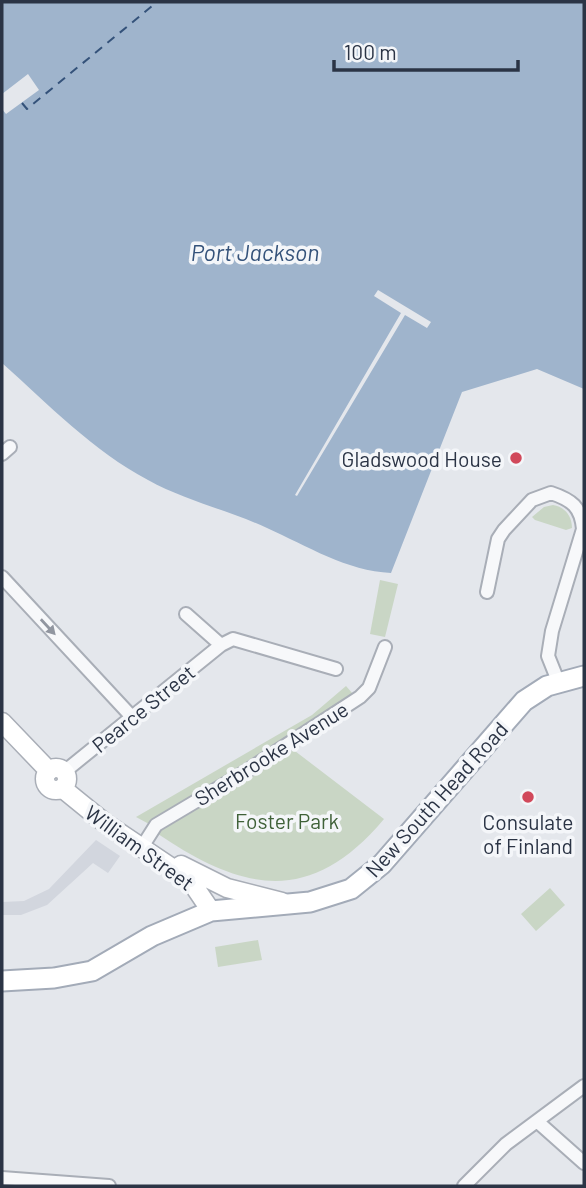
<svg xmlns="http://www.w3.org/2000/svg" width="586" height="1188" font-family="Barlow,sans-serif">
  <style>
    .built { fill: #d2d6de }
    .green { fill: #c9d6c5 }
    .water { fill: #9fb4cc }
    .pier { fill: #e4e7ec }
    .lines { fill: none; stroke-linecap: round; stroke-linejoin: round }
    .ferry { stroke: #34527a; stroke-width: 2; stroke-dasharray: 9 7; stroke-linecap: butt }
    .street-casing { stroke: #a9aeb7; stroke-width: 16 }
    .secondary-casing { stroke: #a9aeb7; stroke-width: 21 }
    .primary-casing { stroke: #a3abb8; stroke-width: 23 }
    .street { stroke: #f7f8fa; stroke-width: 12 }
    .secondary { stroke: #fff; stroke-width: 18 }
    .primary { stroke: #fff; stroke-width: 19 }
    .oneway { fill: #9196a0 }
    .poi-dot { fill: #d1495b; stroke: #f4f6f9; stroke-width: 2.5 }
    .labels { text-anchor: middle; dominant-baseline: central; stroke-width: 7; stroke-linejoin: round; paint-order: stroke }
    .poi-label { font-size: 21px; fill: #2b3445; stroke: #f4f6f9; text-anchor: end }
    .street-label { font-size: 21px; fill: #2b3445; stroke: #f4f6f9 }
    .park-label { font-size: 21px; fill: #3f6138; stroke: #f4f6f9 }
    .water-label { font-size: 23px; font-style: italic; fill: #34527a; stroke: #f4f6f9 }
  </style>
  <rect width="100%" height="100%" fill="#e4e7ec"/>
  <path class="built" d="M96,840L120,856L108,873L93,863L47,905L21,915H2V902L24,901L49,889Z"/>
  <path class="green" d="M553,505C565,507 572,516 572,528L566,530L535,520L532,517L544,507Z
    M380,580L398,584L385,637L370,634Z
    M346,686L353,694L149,824L136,817L312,715Z
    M291,748L384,819C311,906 244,892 158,834L161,829Z
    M550,888L565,905L536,931L521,914Z
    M258,940L262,960L218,967L215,947Z"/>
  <path class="water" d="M2,2H584V389L537,369L462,392L391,573C347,571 307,546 267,528C228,510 186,501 148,480C93,451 48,404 2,363Z"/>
  <path class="pier" d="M28,74L39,90L6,114L2,109V94Z
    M378,290L431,322L427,328L405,315L297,496L295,495L401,313L374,296Z"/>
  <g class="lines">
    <path class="ferry" d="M22,103L27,109L157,2"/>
    <g class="street-casing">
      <path id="street" d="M2,454L10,447
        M2,577L132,717
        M487,592L498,539L504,530L532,500L551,493C572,500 581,507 583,529L552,631L548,656L558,681
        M186,614L221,645L233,639L336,669
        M64,772L221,645
        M142,847L156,825L245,772L360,697L369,688L385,647
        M539,1123L584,1163
        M2,1178L109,1186
        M464,1186L506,1144L584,1086"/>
    </g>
    <g class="secondary-casing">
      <path id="secondary" d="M2,722L49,771
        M45 779a11 11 0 1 1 22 0a11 11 0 1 1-22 0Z
        M62,788L105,823L190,880L211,911
        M181,865L227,888L282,902"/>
    </g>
    <g class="primary-casing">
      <path id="primary" d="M2,981L54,978L92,971L152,936L211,911L310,902L351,889L382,864L524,701L547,686L584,676"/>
    </g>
    <use href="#street" class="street"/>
    <use href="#secondary" class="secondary"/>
    <use href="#primary" class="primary"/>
  </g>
  <defs><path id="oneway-solid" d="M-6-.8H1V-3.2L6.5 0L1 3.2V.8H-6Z" transform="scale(1.75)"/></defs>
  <use class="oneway" href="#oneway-solid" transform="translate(48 627) rotate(47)"/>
  <g class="poi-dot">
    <circle cx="516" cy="458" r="7"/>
    <circle cx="528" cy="797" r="7"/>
  </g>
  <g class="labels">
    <g class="poi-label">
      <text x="502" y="458">Gladswood House</text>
      <text x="528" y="821" text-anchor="middle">Consulate<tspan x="528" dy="24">of Finland</tspan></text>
    </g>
    <g class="street-label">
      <text transform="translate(143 708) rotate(-39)">Pearce Street</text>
      <text transform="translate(271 753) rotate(-32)">Sherbrooke Avenue</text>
      <text transform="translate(436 799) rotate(-48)">New South Head Road</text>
      <text transform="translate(140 847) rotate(36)">William Street</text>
    </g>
    <g class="park-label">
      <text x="287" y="820">Foster Park</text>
    </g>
    <g class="water-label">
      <text x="255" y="252">Port Jackson</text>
    </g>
  </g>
  <rect width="586" height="1188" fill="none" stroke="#2b3445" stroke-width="7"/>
  <path d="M334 60v10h184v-10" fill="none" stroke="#2b3445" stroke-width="3.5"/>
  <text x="344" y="60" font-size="21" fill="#2b3445" stroke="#f4f6f9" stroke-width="5" paint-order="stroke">100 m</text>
</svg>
